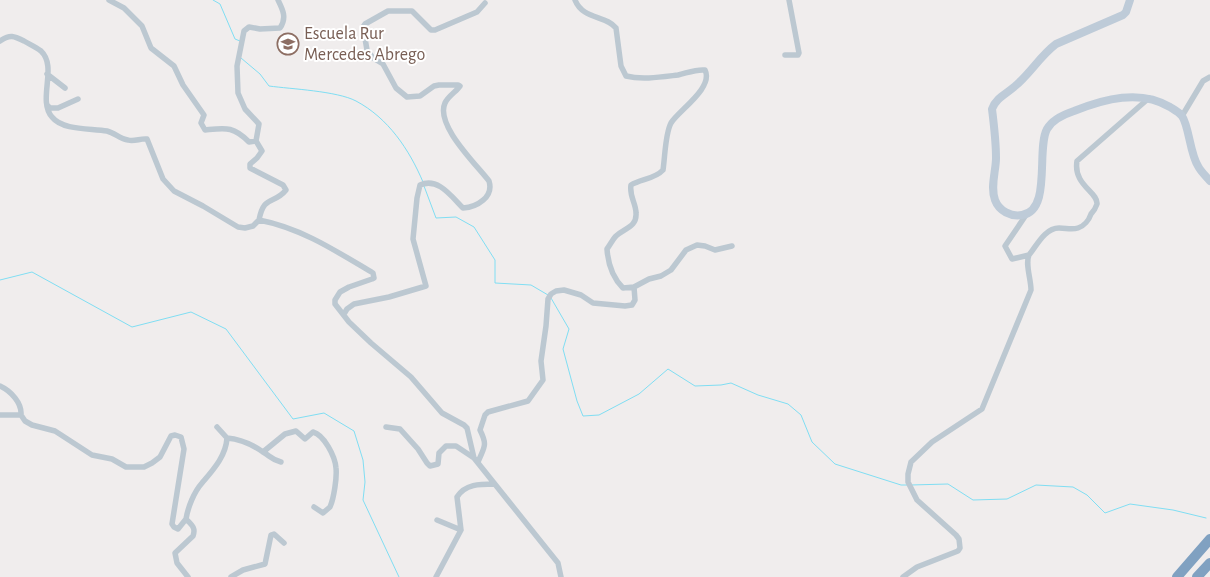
<svg xmlns="http://www.w3.org/2000/svg" width="1210" height="577" font-family="'Alegreya Sans',sans-serif">
  <style>
    .lines { fill: none; stroke-linecap: round; stroke-linejoin: round }
    .stream { stroke: #80def3; stroke-width: 1 }
    .street { stroke: #bcc8d1; stroke-width: 5.5 }
    .secondary { stroke: #becbd8; stroke-width: 8 }
    .highway { stroke: #80a1c1; stroke-width: 10 }
    .labels { text-anchor: middle; dominant-baseline: central; stroke-width: 4; stroke-linejoin: round; paint-order: stroke }
    .education-label { font-size: 18px; fill: #785e54; stroke: #fff; text-anchor: start }
  </style>
  <rect width="100%" height="100%" fill="#f0eded"/>
  <g class="lines">
    <path class="stream" d="M213,0L220,4L235,39L240,41
      M241,58L260,74L269,86C291,89 337,91 356,101C388,118 409,149 423,182
      M424,186L436,218L456,217L474,227L495,260V283L531,285L548,295
      M0,280L32,272L132,327L191,312L226,329L293,419L324,413L354,431L363,460L365,482L363,500L399,577
      M551,298L569,329L563,349L577,401L583,416L599,415L639,394L668,369L695,386L721,385L731,383L758,395L788,404L801,415L812,442L835,464L901,485H907
      M911,485L948,484L973,500L1007,499L1036,485L1073,487L1087,495L1105,513L1130,504L1173,510L1206,518"/>
    <path class="street" d="M109,0L124,8L142,26L151,48L174,66L183,85L204,115L201,123L205,130C226,128 233,126 249,142L256,141
      M278,0C283,10 287,18 280,28L260,29L249,27L244,31L237,66L238,93L245,109L259,124L256,141L262,151L257,158L250,164V168L283,185L286,190C274,205 264,194 259,220C301,228 336,251 373,273L374,278L372,279L349,287L340,292L335,300V304L349,322L371,343L411,377L442,413L464,425L467,428L474,458L558,563L561,577
      M575,0C583,20 606,15 616,28L621,66L626,76C642,80 661,77 678,75C687,73 696,69 705,70C714,88 678,111 671,123C665,134 665,158 663,170C655,179 641,179 631,185C629,196 636,203 636,213C637,227 625,228 616,236C613,239 610,245 607,249C608,264 613,278 623,288L634,287
      M0,41C10,34 14,36 24,41C29,44 36,47 41,51C58,67 37,100 52,117C63,131 92,128 107,131C115,133 120,139 128,140C134,142 141,138 147,139L163,179L174,191L203,206L238,227L245,228L253,226L259,220
      M785,55H798L799,53L789,0
      M47,74L65,88
      M47,105L50,108H58L78,99
      M1182,116L1203,81L1210,77
      M1026,215L1005,246L1012,259L1029,255
      M344,314L347,309L354,304L389,297L426,286L413,239L417,198L420,185C438,177 451,196 463,208C477,207 494,197 489,181C476,164 435,125 445,103C448,96 457,91 460,86L458,85H439L434,86L420,96L407,97L396,88L383,64L373,58L367,50L363,27L365,24L388,11H412L431,30H435L477,12L485,3
      M0,386C11,391 22,403 21,415
      M0,415H21L25,421L32,425L55,431L92,455L112,459L126,467H144L152,463L160,457L171,436L175,435L181,437L184,449L172,524L174,527L178,529L186,519C192,525 196,528 193,536L175,553L177,563L188,577
      M386,427L400,429L418,449L427,463L430,466L438,464L439,453L446,446H456L474,458
      M227,438C239,439 253,445 263,452C270,456 272,460 281,462
      M263,452L285,434L296,431L305,439L313,432C324,435 335,456 336,468C337,477 334,498 330,507L323,513L314,507
      M478,462C484,447 488,446 480,430L485,415L488,412L528,401L543,380L541,361L546,326L548,299L551,294L556,291L564,290L581,295L593,303L625,306L632,305L635,300L634,287L649,279L661,276L671,270L686,250L697,245L705,246L715,250L732,246
      M186,519C188,507 194,492 202,483C213,470 226,456 227,438L217,427
      M437,520L461,530
      M231,577L243,570L265,564L271,535L274,534L284,543
      M436,577L461,530L457,497C465,484 480,484 494,484
      M903,577L917,567L958,551L960,548L959,539L956,535L917,500L908,482V474L911,462L932,442L982,409L1031,290C1031,279 1025,264 1029,255C1037,245 1045,228 1059,228C1066,228 1072,230 1078,228C1084,226 1089,220 1091,214C1093,212 1096,207 1097,204C1098,192 1073,185 1077,161L1149,98"/>
    <path class="secondary" d="M1130,0L1126,12L1123,15L1056,44C1040,56 1030,74 1014,87C1006,94 996,98 992,109C994,125 996,142 996,158C996,171 990,187 995,200C999,211 1011,217 1022,215C1052,211 1036,149 1047,129C1052,120 1065,114 1074,111C1104,99 1140,89 1170,107C1173,109 1179,112 1182,116C1189,126 1190,154 1198,166C1201,172 1206,176 1210,181"/>
    <path class="highway" d="M1177,577L1210,539
      M1197,577L1210,563"/>
  </g>
  <defs>
    <g id="school-ring" transform="scale(1.125)"><circle r="9.5" fill="#fff" stroke="#8d6e63" stroke-width="1.5"/><path d="M0-5L7-2L0 1L-7-2ZM-4 1L0 2.5L4 1V4Q0 6-4 4Z" fill="#8d6e63"/></g>
  </defs>
  <g fill-rule="evenodd">
    <use href="#school-ring" x="288" y="44"/>
  </g>
  <g class="labels">
    <g class="education-label">
      <text x="304" y="34">Escuela Rur<tspan x="304" dy="21">Mercedes Abrego</tspan></text>
    </g>
  </g>
</svg>
